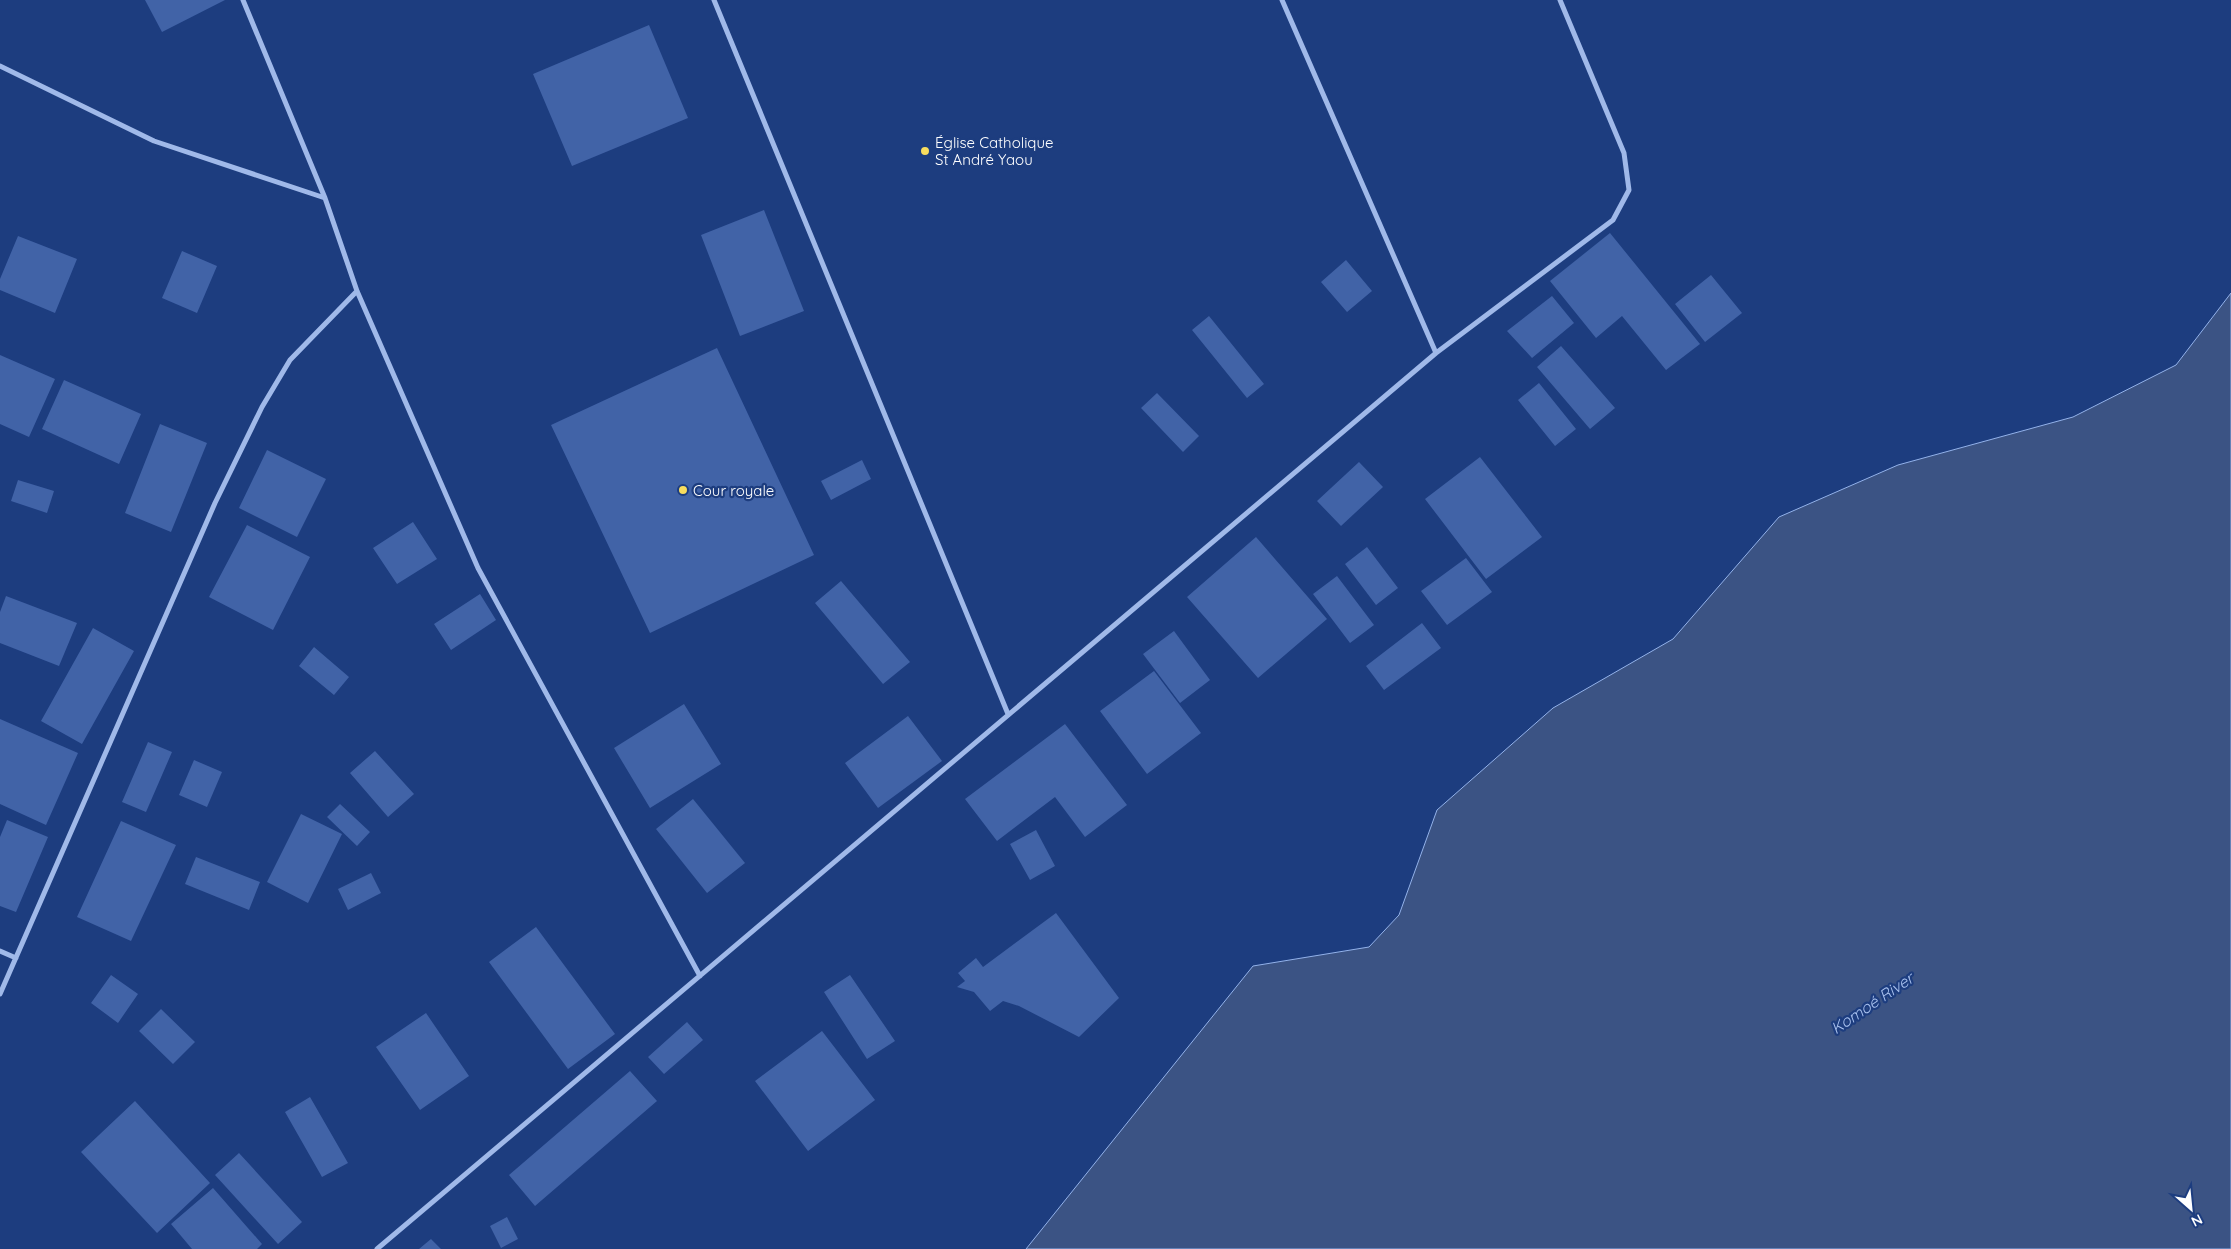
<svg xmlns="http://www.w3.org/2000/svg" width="2231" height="1249" font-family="Quicksand,sans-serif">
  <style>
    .water { fill: #3b5384; stroke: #93b2ea }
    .building { fill: #4163a7 }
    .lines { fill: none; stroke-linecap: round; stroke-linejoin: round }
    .minor { stroke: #a0b9e9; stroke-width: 5 }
    .poi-dot { fill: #f8dd5e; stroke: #1d3d7f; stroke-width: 2 }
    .labels { text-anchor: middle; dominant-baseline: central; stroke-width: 4.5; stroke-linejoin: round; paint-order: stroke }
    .poi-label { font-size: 15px; fill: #fff; stroke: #1d3d7f; text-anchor: start }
    .water-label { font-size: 16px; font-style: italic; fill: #abc3f0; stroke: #1d3d7f }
  </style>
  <rect width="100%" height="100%" fill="#1d3d7f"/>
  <path class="water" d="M2231,293V1249H1026L1253,966L1369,947L1399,915L1437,810L1553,708L1673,639L1779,517L1898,465L2073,417L2176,365Z"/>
  <path class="building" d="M145,0H225L162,32Z
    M649,25L688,118L572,166L533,74Z
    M764,210L804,311L740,336L701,235Z
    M1610,233L1700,344L1666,370L1622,316L1596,338L1550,281Z
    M18,236L77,259L55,313L0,290V279Z
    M182,251L217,266L197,313L162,298Z
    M1346,260L1372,291L1347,312L1321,282Z
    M1711,275L1742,313L1705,342L1675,304Z
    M1552,296L1574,323L1532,358L1507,331Z
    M1209,316L1264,384L1247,398L1192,330Z
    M1561,346L1615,408L1590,429L1537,367Z
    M717,348L814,555L650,633L551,425Z
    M0,355L55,379L29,437L0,424Z
    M64,380L141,414L119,464L42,429Z
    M1539,383L1576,429L1555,446L1518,400Z
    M1157,393L1199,436L1183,452L1141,408Z
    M160,424L207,443L171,532L125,513Z
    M267,450L326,479L297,537L239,508Z
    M1480,457L1542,537L1486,579L1425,499Z
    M862,460L871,479L831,500L821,481Z
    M1359,462L1383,487L1341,526L1317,501Z
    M18,480L54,491L47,513L11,501Z
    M413,522L437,559L397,584L373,548Z
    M247,525L310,557L273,630L209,597Z
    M1256,537L1327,619L1258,678L1187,597Z
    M1367,547L1398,588L1376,605L1345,564Z
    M1466,558L1492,592L1447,625L1421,591Z
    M1337,576L1374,625L1350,643L1313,594Z
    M841,581L910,662L883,684L815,603Z
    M480,594L496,620L451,650L434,624Z
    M6,596L77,623L59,666L0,643V612Z
    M1422,623L1441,648L1384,690L1366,666Z
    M93,628L134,651L82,744L41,721Z
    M1174,631L1210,680L1180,703L1143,654Z
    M314,647L349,677L334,695L299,666Z
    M1154,671L1201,733L1147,774L1100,711Z
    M684,704L721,764L650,808L614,748Z
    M908,716L942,761L878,808L845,763Z
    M0,719L78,753L46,825L0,804Z
    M1065,724L1127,805L1085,837L1055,797L997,841L965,799Z
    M148,742L172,752L146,812L122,802Z
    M375,751L414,794L388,817L350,773Z
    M194,760L222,772L207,807L179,795Z
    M693,799L745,863L707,893L656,829Z
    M340,804L370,832L357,846L327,817Z
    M301,814L342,834L308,903L267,882Z
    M7,820L48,837L16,912L0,906V837Z
    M121,821L176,845L131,941L77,917Z
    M1036,830L1055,866L1030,880L1010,844Z
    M196,857L260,882L249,910L185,884Z
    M371,873L381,893L348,910L338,889Z
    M1056,913L1119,998L1079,1037L1019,1006L1003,1001L990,1011L974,992L957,987L965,981L958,973L976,958L983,967Z
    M536,927L615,1034L568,1069L489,962Z
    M111,975L138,994L118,1023L91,1003Z
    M850,975L895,1041L867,1059L824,992Z
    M161,1009L195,1042L173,1064L139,1031Z
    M426,1013L469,1076L420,1110L376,1047Z
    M687,1022L703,1040L664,1074L648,1057Z
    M822,1031L875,1100L808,1151L755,1081Z
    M630,1071L657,1101L535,1206L509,1175Z
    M310,1097L348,1163L322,1177L285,1112Z
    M135,1101L210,1183L157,1233L81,1152Z
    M239,1153L302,1222L278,1244L215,1175Z
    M213,1188L262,1244L257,1249H192L171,1224Z
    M507,1217L518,1239L501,1248L490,1226Z
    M431,1239L441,1249H419Z"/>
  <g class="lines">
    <path class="minor" d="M243,0L325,198L357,291L478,568L700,976
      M714,0L1008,714
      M1282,0L1436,353
      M0,66L154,141L325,198
      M0,951L16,958
      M0,994L215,503L262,407L290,360L357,291
      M377,1249L1436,353L1613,220L1629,190L1624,153L1560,0"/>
  </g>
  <g class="poi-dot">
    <circle cx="925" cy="151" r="5"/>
    <circle cx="683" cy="490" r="5"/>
  </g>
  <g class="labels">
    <g class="poi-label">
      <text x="935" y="142">Église Catholique<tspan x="935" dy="17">St André Yaou</tspan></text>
      <text x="693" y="490">Cour royale</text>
    </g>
    <g class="water-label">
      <text transform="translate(1872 1003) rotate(-34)">Komoé River</text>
    </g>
  </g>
  <g transform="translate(2191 1209) rotate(153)" stroke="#1d3d7f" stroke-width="4" paint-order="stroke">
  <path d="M0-4L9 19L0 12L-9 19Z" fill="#ffffff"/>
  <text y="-8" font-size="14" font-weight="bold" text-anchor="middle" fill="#ffffff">N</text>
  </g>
</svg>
